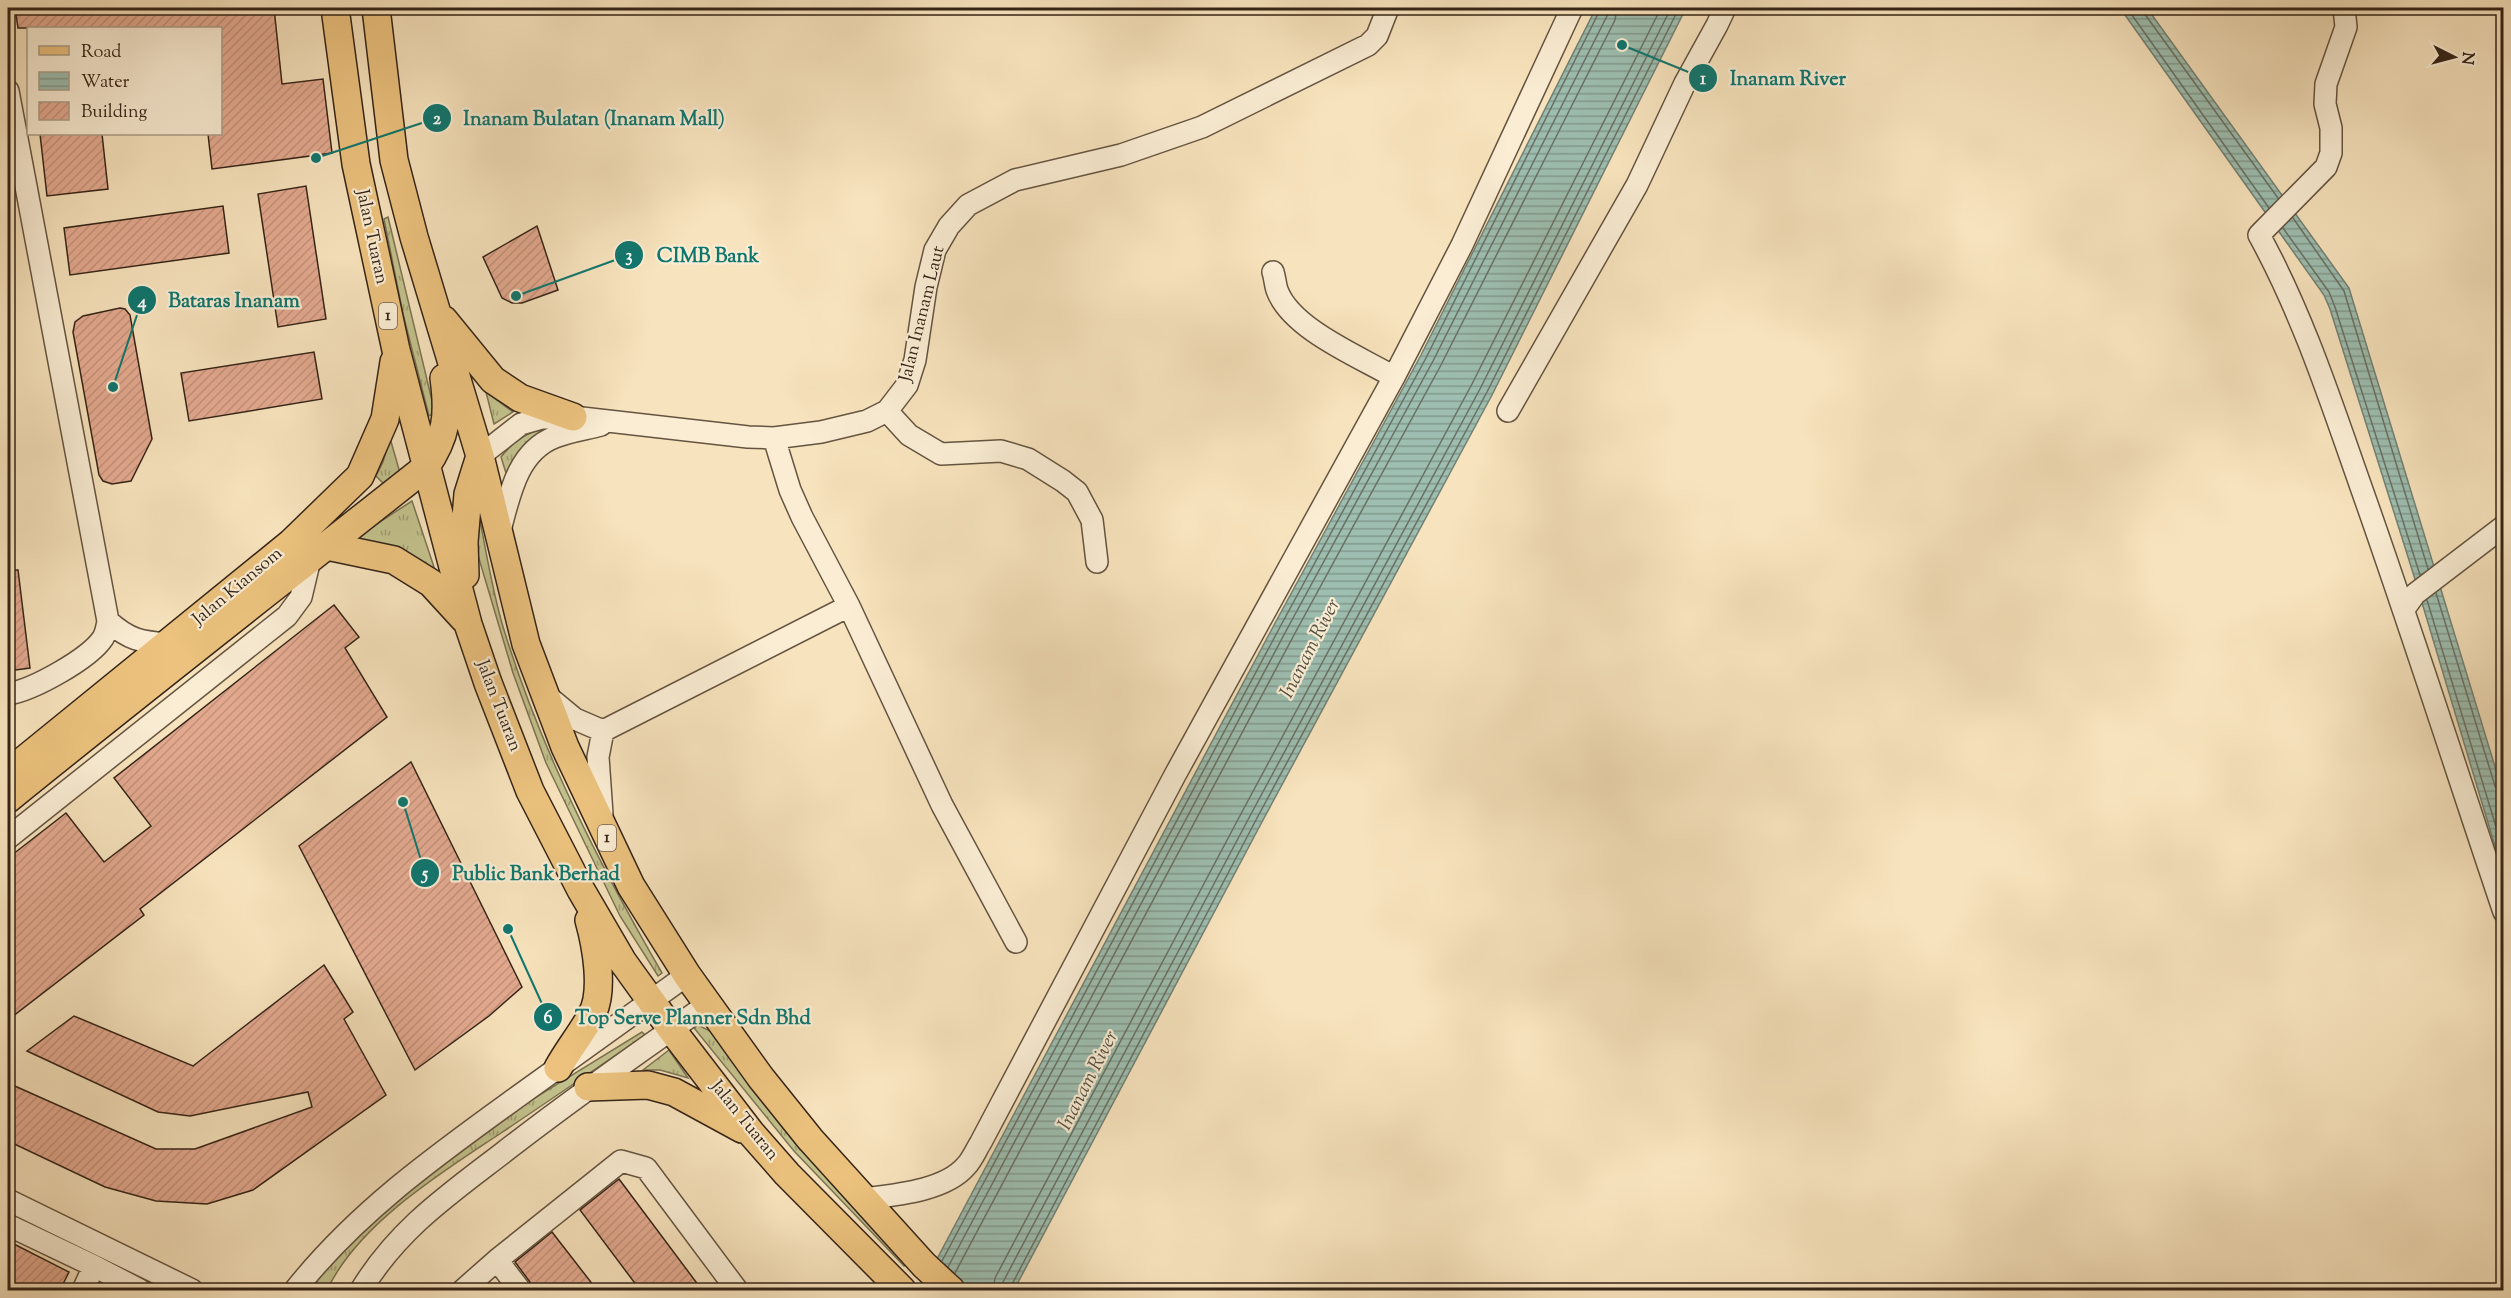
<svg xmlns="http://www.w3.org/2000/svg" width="2511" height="1298" font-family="'Sorts Mill Goudy',serif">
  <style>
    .grass { fill: url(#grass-tufts); stroke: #7c7352; stroke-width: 1.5 }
    .water { fill: url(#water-rules); stroke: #738073; stroke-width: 1.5 }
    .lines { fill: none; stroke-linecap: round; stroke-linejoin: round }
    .shore { stroke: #687164; stroke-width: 1.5 }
    .building { fill: url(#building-hatch); stroke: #342417; stroke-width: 1.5 }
    .minor-casing { stroke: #655440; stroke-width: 24 }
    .major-casing { stroke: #342417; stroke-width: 30 }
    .minor { stroke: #faedd4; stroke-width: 21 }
    .major { stroke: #ecc27e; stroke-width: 27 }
    .labels { text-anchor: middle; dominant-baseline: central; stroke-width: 4.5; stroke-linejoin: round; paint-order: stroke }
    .shield { fill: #faedd4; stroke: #6f6050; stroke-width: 1.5 }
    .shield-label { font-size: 16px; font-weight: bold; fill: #342417 }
    .street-label { font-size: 18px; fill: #342417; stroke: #faedd4 }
    .water-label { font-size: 20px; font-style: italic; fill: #545245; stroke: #faedd4 }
    .leader { fill: none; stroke: #0f766e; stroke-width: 2 }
    .callout-dot { fill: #0f766e; stroke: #faedd4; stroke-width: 2 }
    .mark-label { font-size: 18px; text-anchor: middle; font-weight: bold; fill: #fff }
    .callout-label { font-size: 20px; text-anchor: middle; font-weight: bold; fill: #0f766e; stroke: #faedd4; stroke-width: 4.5; stroke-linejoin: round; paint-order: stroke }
  </style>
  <defs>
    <pattern id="grass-tufts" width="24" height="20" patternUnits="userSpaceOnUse" patternTransform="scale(1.5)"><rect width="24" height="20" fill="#c3c28d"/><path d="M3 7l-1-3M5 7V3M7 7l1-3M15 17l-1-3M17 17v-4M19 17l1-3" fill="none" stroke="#9f9d72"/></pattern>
    <pattern id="water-rules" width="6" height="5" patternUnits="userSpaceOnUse" patternTransform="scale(1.5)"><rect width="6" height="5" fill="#9dbeb0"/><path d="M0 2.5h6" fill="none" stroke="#819a8e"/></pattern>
    <pattern id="building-hatch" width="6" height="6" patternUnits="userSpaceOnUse" patternTransform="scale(1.5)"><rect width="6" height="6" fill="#e3a98f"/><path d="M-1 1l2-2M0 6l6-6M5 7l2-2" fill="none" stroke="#c3917b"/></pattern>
  </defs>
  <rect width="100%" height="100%" fill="#f7e3bd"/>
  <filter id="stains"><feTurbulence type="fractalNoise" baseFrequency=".00333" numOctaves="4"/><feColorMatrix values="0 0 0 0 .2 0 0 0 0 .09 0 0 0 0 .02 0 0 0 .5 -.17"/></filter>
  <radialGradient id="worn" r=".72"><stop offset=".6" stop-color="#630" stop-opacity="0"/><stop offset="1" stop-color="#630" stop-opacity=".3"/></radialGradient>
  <path class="grass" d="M388,217L435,413L429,416L403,314L384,219Z
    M486,392L513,412L494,424Z
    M548,426L530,440L506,473L501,457C515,439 526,434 548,426Z
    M390,438L400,473L385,485L376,476L383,462Z
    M412,501L435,570L352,540Z
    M478,510C486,550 492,591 504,630C541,750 599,864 662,973L658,976L620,916L546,763L513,673L474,542Z
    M698,1025L712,1032L907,1261L904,1266L794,1151L694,1028Z
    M642,1032L645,1035C597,1068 549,1101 501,1133C441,1173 359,1223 327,1290H295L313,1263L481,1131Z
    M669,1050L688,1078L660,1070H643Z"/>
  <path class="water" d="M1596,8H1686L1492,395L1263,820L1014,1290H916L930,1272L1274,625L1421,355Z
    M2120,8H2147L2349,288L2503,793V873L2414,576L2330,309L2324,295Z"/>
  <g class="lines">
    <path class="shore" d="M2127,8L2269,208
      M2143,8L2144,13L2278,198
      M2293,218L2344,291L2428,569
      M2283,228L2329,292L2335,307L2420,575
      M2436,593L2495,786L2498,790L2504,791
      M2427,600L2504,853
      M942,1261L1280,627L1426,358L1601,8
      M948,1267L1286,631L1433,361L1607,16L1608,8
      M955,1273L1294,635L1441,365L1615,20L1617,8
      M993,1290L995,1278L1243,810L1472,384L1661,8
      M1002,1290L1003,1282L1251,814L1480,389L1671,8
      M1009,1290L1257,818L1487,392L1679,8"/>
  </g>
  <path class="building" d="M15,8H274L282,84L323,79L332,153L212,169L208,134H220V28H18Z
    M40,134H102L108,189L47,196Z
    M306,186L326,319L278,327L258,194Z
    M223,206L229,253L70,275L64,228Z
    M537,226L558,290L522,303H512L502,298L483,257Z
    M120,308L125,309L130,315L152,439L131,481L112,484L103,481L99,475L73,332L75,322L83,316Z
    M314,352L322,399L189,421L181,373Z
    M8,570H18L30,668L8,671Z
    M334,605L359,637L345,648L387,717L140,909L144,915L8,1020V858L66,813L104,862L151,826L114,778Z
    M411,762L522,987L489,1016L415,1070L299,846Z
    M324,965L353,1012L344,1019L386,1095L253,1190L207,1204L156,1201L105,1187L8,1141V1083L156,1149H195L312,1107L308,1092L190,1116L158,1112L27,1051L74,1016L193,1066Z
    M619,1179L702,1290H640L580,1210Z
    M552,1232L597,1290H532L530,1282L515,1262Z
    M8,1241L69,1272L60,1290H8Z"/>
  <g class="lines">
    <g class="minor-casing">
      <path id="minor" d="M2344,8L2346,27L2326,84L2325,104L2331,128V153L2326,167L2259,235C2303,315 2331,402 2361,487C2411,628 2456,770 2504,912
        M8,91L108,621C107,627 106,633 103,638C89,659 33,690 8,694
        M1273,272C1275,278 1275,284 1277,290C1291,329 1360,357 1394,377
        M887,411L909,435L941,454L1001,451L1028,459L1063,481L1077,492L1092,520L1097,562
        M1508,411L1637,185L1685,83L1717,25L1725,8
        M774,438L790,490L802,517L849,606L942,805L1016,942
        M480,456L521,424L542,418L573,417L748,437L774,438L821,432L867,421L887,411L907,385L915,360L926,287L935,250L949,226L968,205L1015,180L1121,155L1202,127L1368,45L1377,36L1388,8
        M499,534C509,498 516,452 555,437C570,431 586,429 601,425
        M2404,609L2415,594L2504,526
        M108,621C129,640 141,642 169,644
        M546,695L575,719L603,731L849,606
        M602,814L598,757L603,731
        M8,838L287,616L301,597L310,559
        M863,1199C894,1195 945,1191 966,1166C972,1160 976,1150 981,1142L1175,775L1394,377L1462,245L1572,8
        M8,1200L192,1290
        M8,1225L94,1266L140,1290
        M497,1260L520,1290
        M83,1290L94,1266
        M295,1290C356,1213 434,1157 513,1100C571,1058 629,1017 687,975
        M361,1290C398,1229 448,1195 504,1152C571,1100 639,1052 708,1004
        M463,1290L497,1260L621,1161L646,1168L737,1290"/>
    </g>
    <g class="major-casing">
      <path id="major" d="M335,8L356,164L396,350L468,624L488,683L530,791L581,890L623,962L672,1030L751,1133L787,1174L902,1290
        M376,8L394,160L414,237L480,456L526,644L565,747L631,886L687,975L761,1078L810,1139L924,1265L951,1290
        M444,320L493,380L520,398L573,417
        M327,546L394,560L431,583L464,619
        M465,575L464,542L468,494L480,456
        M8,773L291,543L360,476L385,419L394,362
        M8,799C146,687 286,578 425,468C447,436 449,415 444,378
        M558,1068C568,1050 581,1034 591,1016C605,993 596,945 589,920
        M588,1087L648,1085L674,1092L742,1129"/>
    </g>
    <use href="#minor" class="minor"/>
    <use href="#major" class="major"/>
  </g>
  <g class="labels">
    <g class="shield">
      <rect x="379" y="303" width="18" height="26" rx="4.5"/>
      <rect x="598" y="825" width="18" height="26" rx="4.5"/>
    </g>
    <g class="shield-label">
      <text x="388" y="316">1</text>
      <text x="607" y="838">1</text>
    </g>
    <g class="street-label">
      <text transform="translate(371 237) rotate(78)">Jalan Tuaran</text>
      <text transform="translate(923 314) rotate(-76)">Jalan Inanam Laut</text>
      <text transform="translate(238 587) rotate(-40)">Jalan Kiansom</text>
      <text transform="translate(498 706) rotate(69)">Jalan Tuaran</text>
      <text transform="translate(744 1121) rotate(51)">Jalan Tuaran</text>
    </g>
    <g class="water-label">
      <text transform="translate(1311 649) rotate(-63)">Inanam River</text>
      <text transform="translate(1089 1081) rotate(-63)">Inanam River</text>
    </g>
  </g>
  <path class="leader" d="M1622 45L1703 78M316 158L437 118M516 296L629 255M113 387L142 300M403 802L425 873M508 929L548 1017"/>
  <g class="callout-dot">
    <circle cx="1622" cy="45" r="6"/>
    <circle cx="316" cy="158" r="6"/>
    <circle cx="516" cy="296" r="6"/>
    <circle cx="113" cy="387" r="6"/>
    <circle cx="403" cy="802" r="6"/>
    <circle cx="508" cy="929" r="6"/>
    <circle cx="1703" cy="78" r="15"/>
    <circle cx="437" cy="118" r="15"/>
    <circle cx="629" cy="255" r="15"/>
    <circle cx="142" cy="300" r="15"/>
    <circle cx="425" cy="873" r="15"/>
    <circle cx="548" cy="1017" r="15"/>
  </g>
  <g class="mark-label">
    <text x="1703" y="84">1</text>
    <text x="437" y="124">2</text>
    <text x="629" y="261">3</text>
    <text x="142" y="307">4</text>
    <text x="425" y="879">5</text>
    <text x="548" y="1023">6</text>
  </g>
  <g class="callout-label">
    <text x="1788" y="85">Inanam River</text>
    <text x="594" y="125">Inanam Bulatan (Inanam Mall)</text>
    <text x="708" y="262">CIMB Bank</text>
    <text x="234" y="307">Bataras Inanam</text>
    <text x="536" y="880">Public Bank Berhad</text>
    <text x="693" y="1024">Top Serve Planner Sdn Bhd</text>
  </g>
  <rect width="2511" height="1298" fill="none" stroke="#f7e3bd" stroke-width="30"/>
  <rect x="9" y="9" width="2493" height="1280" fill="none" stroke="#342417" stroke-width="3"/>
  <rect x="15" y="15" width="2481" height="1268" fill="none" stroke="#342417" stroke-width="1.5"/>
  <rect x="27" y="27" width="195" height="108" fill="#faedd4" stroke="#ab9d88" stroke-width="1.5"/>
  <rect x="39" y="46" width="30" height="9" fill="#ecc27e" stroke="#ab9d88" stroke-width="1.5"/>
  <text x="81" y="57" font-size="18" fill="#342417">Road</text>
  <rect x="39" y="72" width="30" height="18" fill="url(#water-rules)" stroke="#ab9d88" stroke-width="1.5"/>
  <text x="81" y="87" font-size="18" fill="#342417">Water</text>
  <rect x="39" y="102" width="30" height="18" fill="url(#building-hatch)" stroke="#ab9d88" stroke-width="1.5"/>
  <text x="81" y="117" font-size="18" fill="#342417">Building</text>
  <g transform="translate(2454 57) rotate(96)" stroke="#faedd4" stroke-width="4.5" paint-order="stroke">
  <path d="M0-4.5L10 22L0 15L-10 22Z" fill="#342417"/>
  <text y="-9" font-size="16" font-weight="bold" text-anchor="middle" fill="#342417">N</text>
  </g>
  <rect width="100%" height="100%" filter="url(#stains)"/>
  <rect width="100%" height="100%" fill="url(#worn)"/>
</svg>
